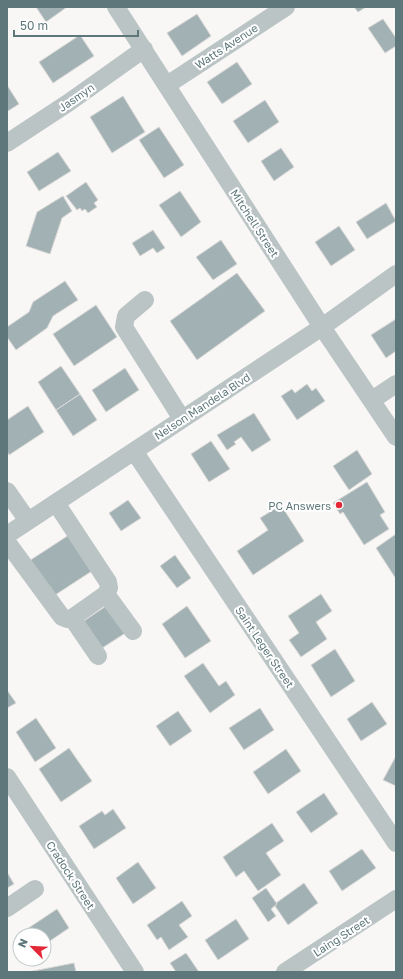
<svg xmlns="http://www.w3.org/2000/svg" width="403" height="979" font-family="'Golos Text',sans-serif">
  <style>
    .building { fill: #a2b1b3; stroke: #d9d8d7 }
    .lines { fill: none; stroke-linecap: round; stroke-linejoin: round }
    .minor { stroke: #bbc4c5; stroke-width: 18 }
    .poi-dot { fill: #e42838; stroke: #fff; stroke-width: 1.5 }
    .labels { text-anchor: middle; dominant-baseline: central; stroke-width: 4; stroke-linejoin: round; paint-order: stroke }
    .street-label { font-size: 11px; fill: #5e777a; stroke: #fff }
    .poi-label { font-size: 11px; fill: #5e777a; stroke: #fff; text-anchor: end }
  </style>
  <rect width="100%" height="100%" fill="#f8f7f5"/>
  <path class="building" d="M36,7H67L46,22Z
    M354,7H366L358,12Z
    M197,14L211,36L182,56L167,33Z
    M383,19L396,38V46L385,53L368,28Z
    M80,35L94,56L53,83L39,62Z
    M237,62L252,84L222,104L207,82Z
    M7,85L19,104L8,111H7Z
    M123,96L145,132L112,153L90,117Z
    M265,100L279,122L248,143L233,121Z
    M159,127L184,165L164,178L139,140Z
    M281,148L294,167L274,181L261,161Z
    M58,152L71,171L39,191L27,172Z
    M86,182L98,200L94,203L97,207L88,213L85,209L82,211L80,208L77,210L66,196Z
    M180,191L201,222L181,237L159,205Z
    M63,196L72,211L62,218L50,254L26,246L37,212Z
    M386,203L396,221L367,239L356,222Z
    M339,226L355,250L331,266L315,242Z
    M153,230L165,248L157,253L153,248L140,256L132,243Z
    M221,240L237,264L213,280L196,257Z
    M237,273L265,311L197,360L170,321Z
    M65,281L78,300L53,316L47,328L16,350L7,337V327L29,312L33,302Z
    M96,305L117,337L74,366L53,334Z
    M396,319V351L386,358L371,335Z
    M61,366L80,394L56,410L38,382Z
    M125,368L139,390L106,412L92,390Z
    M307,384L312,391L316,388L325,401L297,420L281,396L292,389L295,393Z
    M80,394L97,420L73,436L56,410Z
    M28,406L44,432L9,455L7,451V420Z
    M254,413L271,440L252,452L241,437L234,442L236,444L227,450L217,435Z
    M211,441L230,469L209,482L191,454Z
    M357,450L372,474L349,490L333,466Z
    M367,482L385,512L380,515L389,529L364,545L343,512L340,514L333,503Z
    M128,500L141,518L121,531L109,513Z
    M281,505L304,541L253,575L237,551L268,530L260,518Z
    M72,533L95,569L52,597L29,561Z
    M396,534V579L376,548Z
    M175,555L191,578L177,588L160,566Z
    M321,594L332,611L316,622L327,639L301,657L289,640L299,633L288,616Z
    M109,604L127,632L99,650L81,623Z
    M187,606L211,641L185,658L162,624Z
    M335,649L355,681L331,697L311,665Z
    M203,663L219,686L226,681L235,695L210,713L184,676Z
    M7,690L16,703L7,708Z
    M372,702L387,724L361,741L347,719Z
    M260,708L274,730L244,750L229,728Z
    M178,711L192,731L170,746L156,726Z
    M36,718L56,748L35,762L16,732Z
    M69,748L92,781L61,802L39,769Z
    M286,749L301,771L268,794L253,772Z
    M396,756V786L383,780Z
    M324,793L338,814L311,833L296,812Z
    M113,809L126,828L94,849L79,826L102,811L105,815Z
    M272,823L284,841L266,853L281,875L258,891L244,871L236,877L223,857Z
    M362,849L376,868L342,891L329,871Z
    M138,862L156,888L133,904L116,878Z
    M7,872L14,884L7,888Z
    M304,883L318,903L288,925L275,906L277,904L276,903Z
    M266,888L277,904L271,909L276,916L268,922L252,898Z
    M182,901L192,916L179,925L188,937L169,950L161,937L157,940L147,925Z
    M57,909L69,928L44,945V935H26L24,931Z
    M236,919L249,939L218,960L205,940Z
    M186,953L199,972H176L170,963Z
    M74,963L76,972H28Z"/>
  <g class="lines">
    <path class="minor" d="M116,7L322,327L396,437
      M167,85L286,7
      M7,143L68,103L144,49
      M145,300L126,316L124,327L182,419
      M372,400L396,384
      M134,451L396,843
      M7,491L28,521
      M7,535L322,327L396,274
      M7,542L62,617L67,619L72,618L106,594L109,588L108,582L56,503
      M106,594L133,631
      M72,618L98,656
      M7,777L135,972
      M7,908L35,889
      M285,972L396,899"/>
  </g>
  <circle class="poi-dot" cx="339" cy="505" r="4"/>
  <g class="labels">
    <g class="street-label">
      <text transform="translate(226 46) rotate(-33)">Watts Avenue</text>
      <text transform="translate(76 97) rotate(-35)">Jasmyn</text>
      <text transform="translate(255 223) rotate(57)">Mitchell Street</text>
      <text transform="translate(202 406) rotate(-33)">Nelson Mandela Blvd</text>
      <text transform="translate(265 647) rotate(56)">Saint Leger Street</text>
      <text transform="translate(71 875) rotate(57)">Cradock Street</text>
      <text transform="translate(341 936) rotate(-33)">Laing Street</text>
    </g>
    <g class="poi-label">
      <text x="331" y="505">PC Answers</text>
    </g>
  </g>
  <rect width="403" height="979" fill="none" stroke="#5e777a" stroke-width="16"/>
  <g transform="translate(32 947) rotate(294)"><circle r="19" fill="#ffffff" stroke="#bfc9ca"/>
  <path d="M0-3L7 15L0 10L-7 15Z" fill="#e42838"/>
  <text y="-6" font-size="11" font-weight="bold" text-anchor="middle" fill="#5e777a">N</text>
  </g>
  <path d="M14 30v6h124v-6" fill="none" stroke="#5e777a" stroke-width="2"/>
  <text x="20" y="30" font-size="12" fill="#5e777a" stroke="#ffffff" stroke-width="3" paint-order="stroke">50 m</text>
</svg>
